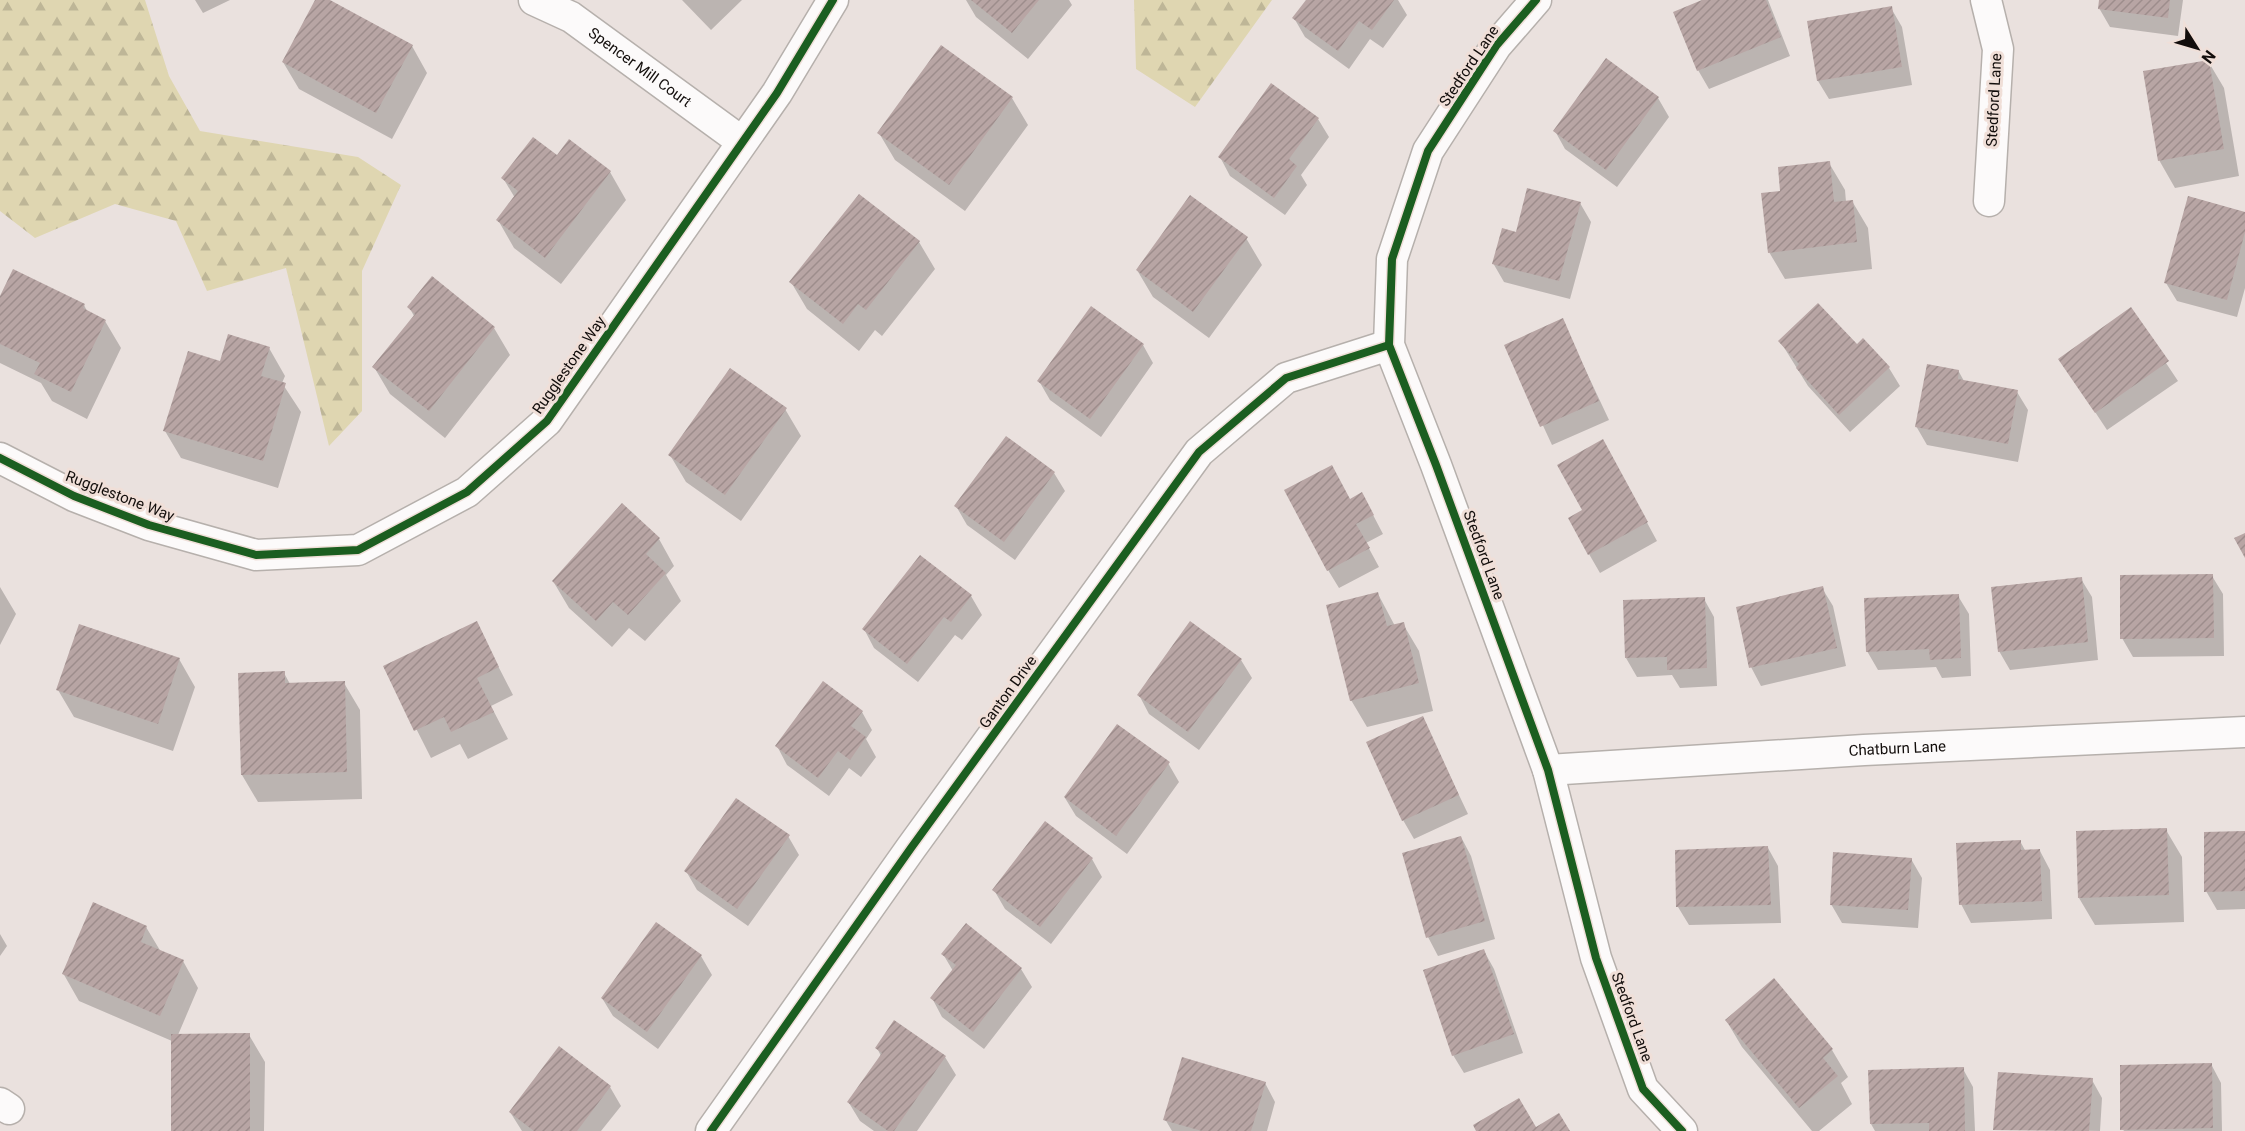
<svg xmlns="http://www.w3.org/2000/svg" width="2245" height="1131" font-family="Roboto,sans-serif">
  <style>
    .forest { fill: url(#forest-firs) }
    .shadow { fill: #0003 }
    .building { fill: url(#building-hatch) }
    .lines { fill: none; stroke-linecap: round; stroke-linejoin: round }
    .minor-casing { stroke: #b6b0ac; stroke-width: 33 }
    .minor { stroke: #fcfafa; stroke-width: 30 }
    .cycleway-casing { stroke: #f0dfd8; stroke-width: 11 }
    .cycleway { stroke: #1b5e20; stroke-width: 8 }
    .labels { text-anchor: middle; dominant-baseline: central; stroke-width: 6; stroke-linejoin: round; paint-order: stroke }
    .street-label { font-size: 15px; fill: #120d0b; stroke: #f0dfd8 }
  </style>
  <defs>
    <pattern id="forest-firs" width="22" height="20" patternUnits="userSpaceOnUse" patternTransform="scale(1.5)"><rect width="22" height="20" fill="#dfd6b1"/><path d="M5 1l3.5 6h-7zM16 11l3.5 6h-7z" fill="#beb697"/></pattern>
    <pattern id="building-hatch" width="6" height="6" patternUnits="userSpaceOnUse" patternTransform="scale(1.5)"><rect width="6" height="6" fill="#b8a5a4"/><path d="M-1 1l2-2M0 6l6-6M5 7l2-2" fill="none" stroke="#9d8d8c"/></pattern>
  </defs>
  <rect width="100%" height="100%" fill="#eae1de"/>
  <path class="forest" d="M0,0H145L169,76L200,131L358,157L401,185L362,271V411L329,446L286,268L207,291L176,221L115,204L35,238L0,211Z
    M1134,0H1272L1195,107L1136,69Z"/>
  <path class="shadow" d="M195,0H230L203,13Z
    M317,0H327L412,46L427,73L392,139L299,89L283,62Z
    M682,0H742L711,30Z
    M966,0H1069L1072,5L1028,59L976,17Z
    M1308,0H1398L1407,15L1383,48L1370,39L1349,69L1305,37L1294,18Z
    M1707,0H1768L1790,56L1709,89L1698,70Z
    M2100,0H2183L2178,36L2110,27L2099,8Z
    M1891,8L1902,27L1912,85L1829,99L1818,81Z
    M942,47L1012,98L1028,125L965,211L895,160L879,133Z
    M1606,60L1658,98L1669,117L1617,187L1565,149L1555,131Z
    M2208,61L2224,88L2239,176L2175,188L2159,160Z
    M1318,119L1329,137L1301,175L1307,185L1285,215L1230,176L1220,157Z
    M557,157L610,172L626,200L561,284L514,248L498,220L515,198L503,178Z
    M1829,163L1845,190L1846,202L1852,201L1868,228L1872,269L1785,279L1769,252L1782,192Z
    M1580,203L1591,222L1570,299L1504,282L1493,263L1517,234Z
    M2245,213V288L2237,317L2177,301L2166,283Z
    M1246,238L1262,265L1209,338L1153,297L1137,270Z
    M919,242L935,269L882,336L875,330L859,351L807,309L791,282Z
    M0,299L84,305L88,313L105,321L121,348L87,419L52,401L41,383L0,363Z
    M409,307L494,328L510,355L445,438L390,394L374,367L414,316Z
    M2130,309L2178,381L2107,430L2060,359Z
    M1562,320L1609,420L1552,445L1506,346Z
    M1780,341L1856,346L1889,368L1900,386L1850,432L1808,386Z
    M1143,345L1153,363L1101,437L1050,400L1039,381Z
    M269,348L285,376L282,383L301,412L278,488L181,458L165,431L221,363Z
    M1959,372L1964,381L2017,392L2028,410L2018,462L1927,445L1916,426Z
    M785,409L801,436L741,521L686,482L670,455Z
    M1613,460L1657,541L1600,573L1589,554Z
    M1054,473L1065,491L1015,560L967,525L956,506Z
    M1350,501L1372,513L1383,534L1366,543L1379,567L1339,588L1328,570Z
    M659,539L674,566L666,575L681,601L645,641L629,628L612,647L569,608L553,581Z
    M2212,576L2223,594L2224,656L2133,657L2122,638Z
    M2081,579L2092,597L2098,660L2010,670L1999,651Z
    M0,587L16,614L0,645Z
    M1822,588L1833,606L1846,666L1761,686L1751,667Z
    M1378,594L1395,626L1403,624L1419,651L1433,711L1367,727L1351,700Z
    M971,596L982,615L962,640L955,635L918,682L874,648L864,629Z
    M1958,596L1969,614L1971,676L1942,678L1936,667L1878,670L1867,651Z
    M1704,599L1714,617L1717,686L1680,688L1672,675L1637,677L1626,658L1625,601Z
    M476,623L513,695L491,706L508,739L468,759L460,744L431,758L385,667Z
    M179,659L195,687L173,751L74,717L58,690Z
    M1241,660L1252,678L1199,750L1149,714L1139,695Z
    M284,673L290,684L344,683L360,710L362,799L258,802L242,775Z
    M862,712L872,730L866,739L876,757L861,777L849,768L829,796L787,765L777,746Z
    M1422,717L1468,814L1414,839L1403,820Z
    M1168,763L1179,782L1127,854L1076,816L1065,798Z
    M2245,826V909L2217,910L2206,891L2245,832Z
    M2166,830L2182,857L2184,922L2095,925L2079,898L2077,832Z
    M788,836L799,855L748,926L697,890L686,871Z
    M1461,837L1471,856L1495,939L1438,956L1428,937Z
    M2020,841L2026,852L2040,851L2050,870L2052,919L1971,923L1961,904Z
    M1768,848L1778,866L1781,923L1689,925L1678,907L1676,851Z
    M1092,859L1102,877L1051,944L1005,909L994,890Z
    M1911,859L1922,878L1918,928L1842,923L1831,904Z
    M657,924L701,956L712,975L658,1049L613,1016L602,998Z
    M146,927L161,952L183,961L198,988L178,1035H249L265,1062L264,1131H173L172,1041L79,1001L63,973Z
    M0,934L7,946L0,956Z
    M1484,951L1494,969L1523,1053L1464,1073L1453,1055Z
    M943,954L1021,969L1032,987L984,1049L942,1017L932,998L953,971Z
    M1773,980L1832,1050L1848,1077L1841,1083L1852,1104L1819,1131H1812L1742,1047L1726,1020Z
    M559,1048L610,1087L621,1106L601,1131H522L510,1112Z
    M877,1048L945,1057L956,1075L917,1131H874L860,1121L849,1103L881,1056Z
    M2211,1064L2221,1083L2222,1131H2123Z
    M1963,1069L1973,1087L1975,1131H1875L1871,1124L1870,1071Z
    M2092,1080L2102,1098L2100,1131L1995,1129Z
    M1265,1083L1275,1102L1267,1131H1172L1165,1119Z"/>
  <path class="building" d="M315,0H330L413,45L376,113L282,62Z
    M971,0H1039L1012,33Z
    M1306,0H1394L1372,30L1359,21L1338,51L1292,18Z
    M1702,0H1766L1781,37L1697,71L1673,12Z
    M2099,0H2170L2168,18L2098,9Z
    M1892,6L1902,67L1817,81L1807,21Z
    M941,45L1013,97L949,185L877,133Z
    M1606,58L1659,97L1606,170L1553,131Z
    M2209,60L2224,149L2158,161L2143,71Z
    M1271,83L1319,118L1289,159L1297,166L1274,198L1218,157Z
    M533,137L557,155L569,139L611,171L545,258L496,220L518,191L501,178Z
    M1830,161L1834,202L1853,200L1857,242L1768,253L1761,193L1780,191L1778,167Z
    M1527,188L1581,202L1559,281L1492,264L1502,228L1516,232Z
    M859,194L920,241L866,310L858,304L843,324L789,282Z
    M1190,195L1248,237L1193,312L1136,270Z
    M2188,196L2245,212V232L2227,300L2164,283Z
    M13,269L85,304L83,308L106,320L71,392L34,374L40,363L0,344V296Z
    M432,276L495,327L429,411L372,367L415,314L407,307Z
    M1818,303L1857,344L1863,338L1890,367L1839,415L1796,368L1799,364L1778,341Z
    M1091,306L1144,344L1090,419L1037,381Z
    M2131,307L2169,361L2095,413L2058,359Z
    M1563,318L1599,401L1540,427L1504,345Z
    M228,334L270,347L261,376L286,383L263,461L163,431L188,351L220,361Z
    M1927,364L1959,370L1958,379L2018,390L2008,444L1915,427Z
    M730,368L787,408L725,495L668,455Z
    M1006,436L1055,472L1004,542L954,506Z
    M1603,439L1648,522L1588,555L1568,518L1582,510L1557,465Z
    M1332,465L1350,499L1362,492L1374,515L1356,524L1370,548L1327,571L1284,490Z
    M622,503L660,538L646,554L666,573L628,615L613,602L596,621L552,581Z
    M2245,533V558L2234,538Z
    M920,555L972,595L951,622L944,617L907,664L862,629Z
    M2213,574L2214,638L2120,639V575Z
    M2082,577L2088,642L1998,652L1991,587Z
    M1823,586L1837,648L1749,668L1736,607Z
    M1378,592L1387,626L1404,622L1419,683L1350,701L1326,605Z
    M1959,594L1961,658L1930,660L1929,649L1866,652L1864,598Z
    M1705,597L1707,668L1667,670V657L1625,658L1623,600Z
    M477,621L499,667L477,678L494,712L451,732L444,717L414,731L383,666Z
    M1190,621L1242,659L1188,732L1137,695Z
    M79,624L180,658L158,724L56,690Z
    M285,671V683L345,681L347,772L241,775L238,673Z
    M823,681L863,711L851,726L866,737L850,760L838,751L818,778L775,746Z
    M1423,716L1459,795L1402,821L1366,742Z
    M1117,724L1170,762L1116,836L1064,797Z
    M736,798L790,835L737,909L684,871Z
    M1045,821L1093,858L1040,927L992,890Z
    M2167,828L2169,895L2078,898L2076,831Z
    M2245,831V891L2204,892V832Z
    M1461,836L1485,921L1426,938L1402,853Z
    M2021,840V850L2040,849L2042,901L1959,905L1956,843Z
    M1768,846L1771,905L1676,907L1675,850Z
    M1833,852L1912,858L1908,910L1830,905Z
    M93,902L147,926L141,942L184,960L160,1016L62,974Z
    M656,922L702,955L647,1032L601,998Z
    M966,923L1022,968L973,1032L930,998L956,965L941,954Z
    M1484,949L1514,1034L1452,1056L1423,970Z
    M1774,978L1833,1049L1823,1058L1838,1076L1799,1108L1725,1020Z
    M894,1020L946,1056L894,1131H888L847,1102L882,1053L875,1048Z
    M250,1033V1131H171V1034Z
    M559,1046L611,1086L577,1131H534L509,1112Z
    M1182,1057L1266,1082L1251,1131H1202L1163,1120Z
    M2212,1063L2213,1128L2120,1130V1065Z
    M1964,1067L1965,1131H1929V1123L1870,1124L1868,1070Z
    M1998,1072L2093,1078L2089,1131L1993,1130Z
    M1519,1098L1536,1127L1559,1113L1570,1131H1476L1473,1125Z"/>
  <g class="lines">
    <g class="minor-casing">
      <g id="minor">
        <path id="s1" d="M534,0L571,17L741,141"/>
        <path d="M1536,0L1496,46L1428,151L1392,259L1389,345L1436,465L1548,770L1596,958L1643,1089L1682,1131"/>
        <path d="M1986,0L1998,49L1989,201"/>
        <path d="M0,458L74,496L149,525L256,555L358,550L467,492L547,421L777,93L833,0"/>
        <path id="s2" d="M1548,770L1864,750L2245,732"/>
        <path d="M0,1103L9,1109"/>
        <path d="M711,1131L911,848L1199,452L1286,378L1389,345"/>
      </g>
    </g>
    <use href="#minor" class="minor"/>
    <g class="cycleway-casing">
      <path id="cycleway" d="M1536,0L1496,46L1428,151L1392,259L1389,345L1436,465L1548,770L1596,958L1643,1089L1682,1131
        M0,458L74,496L149,525L256,555L358,550L467,492L547,421L777,93L833,0
        M711,1131L911,848L1199,452L1286,378L1389,345"/>
    </g>
    <use href="#cycleway" class="cycleway"/>
  </g>
  <g class="labels">
    <g class="street-label">
      <text transform="translate(1469 66) rotate(-56)">Stedford Lane</text>
      <text stroke="none"><textPath href="#s1" startOffset="126">Spencer Mill Court</textPath></text>
      <text transform="translate(1994 100) rotate(-87)">Stedford Lane</text>
      <text transform="translate(569 365) rotate(-55)">Rugglestone Way</text>
      <text transform="translate(120 496) rotate(21)">Rugglestone Way</text>
      <text transform="translate(1484 555) rotate(70)">Stedford Lane</text>
      <text transform="translate(1008 692) rotate(-54)">Ganton Drive</text>
      <text stroke="none"><textPath href="#s2" startOffset="350">Chatburn Lane</textPath></text>
      <text transform="translate(1632 1017) rotate(70)">Stedford Lane</text>
    </g>
  </g>
  <g transform="translate(2197 48) rotate(127)" stroke="#f0dfd8" stroke-width="4.5" paint-order="stroke">
  <path d="M0-4.5L10 22L0 15L-10 22Z" fill="#120d0b"/>
  <text y="-9" font-size="16" font-weight="bold" text-anchor="middle" fill="#120d0b">N</text>
  </g>
</svg>
